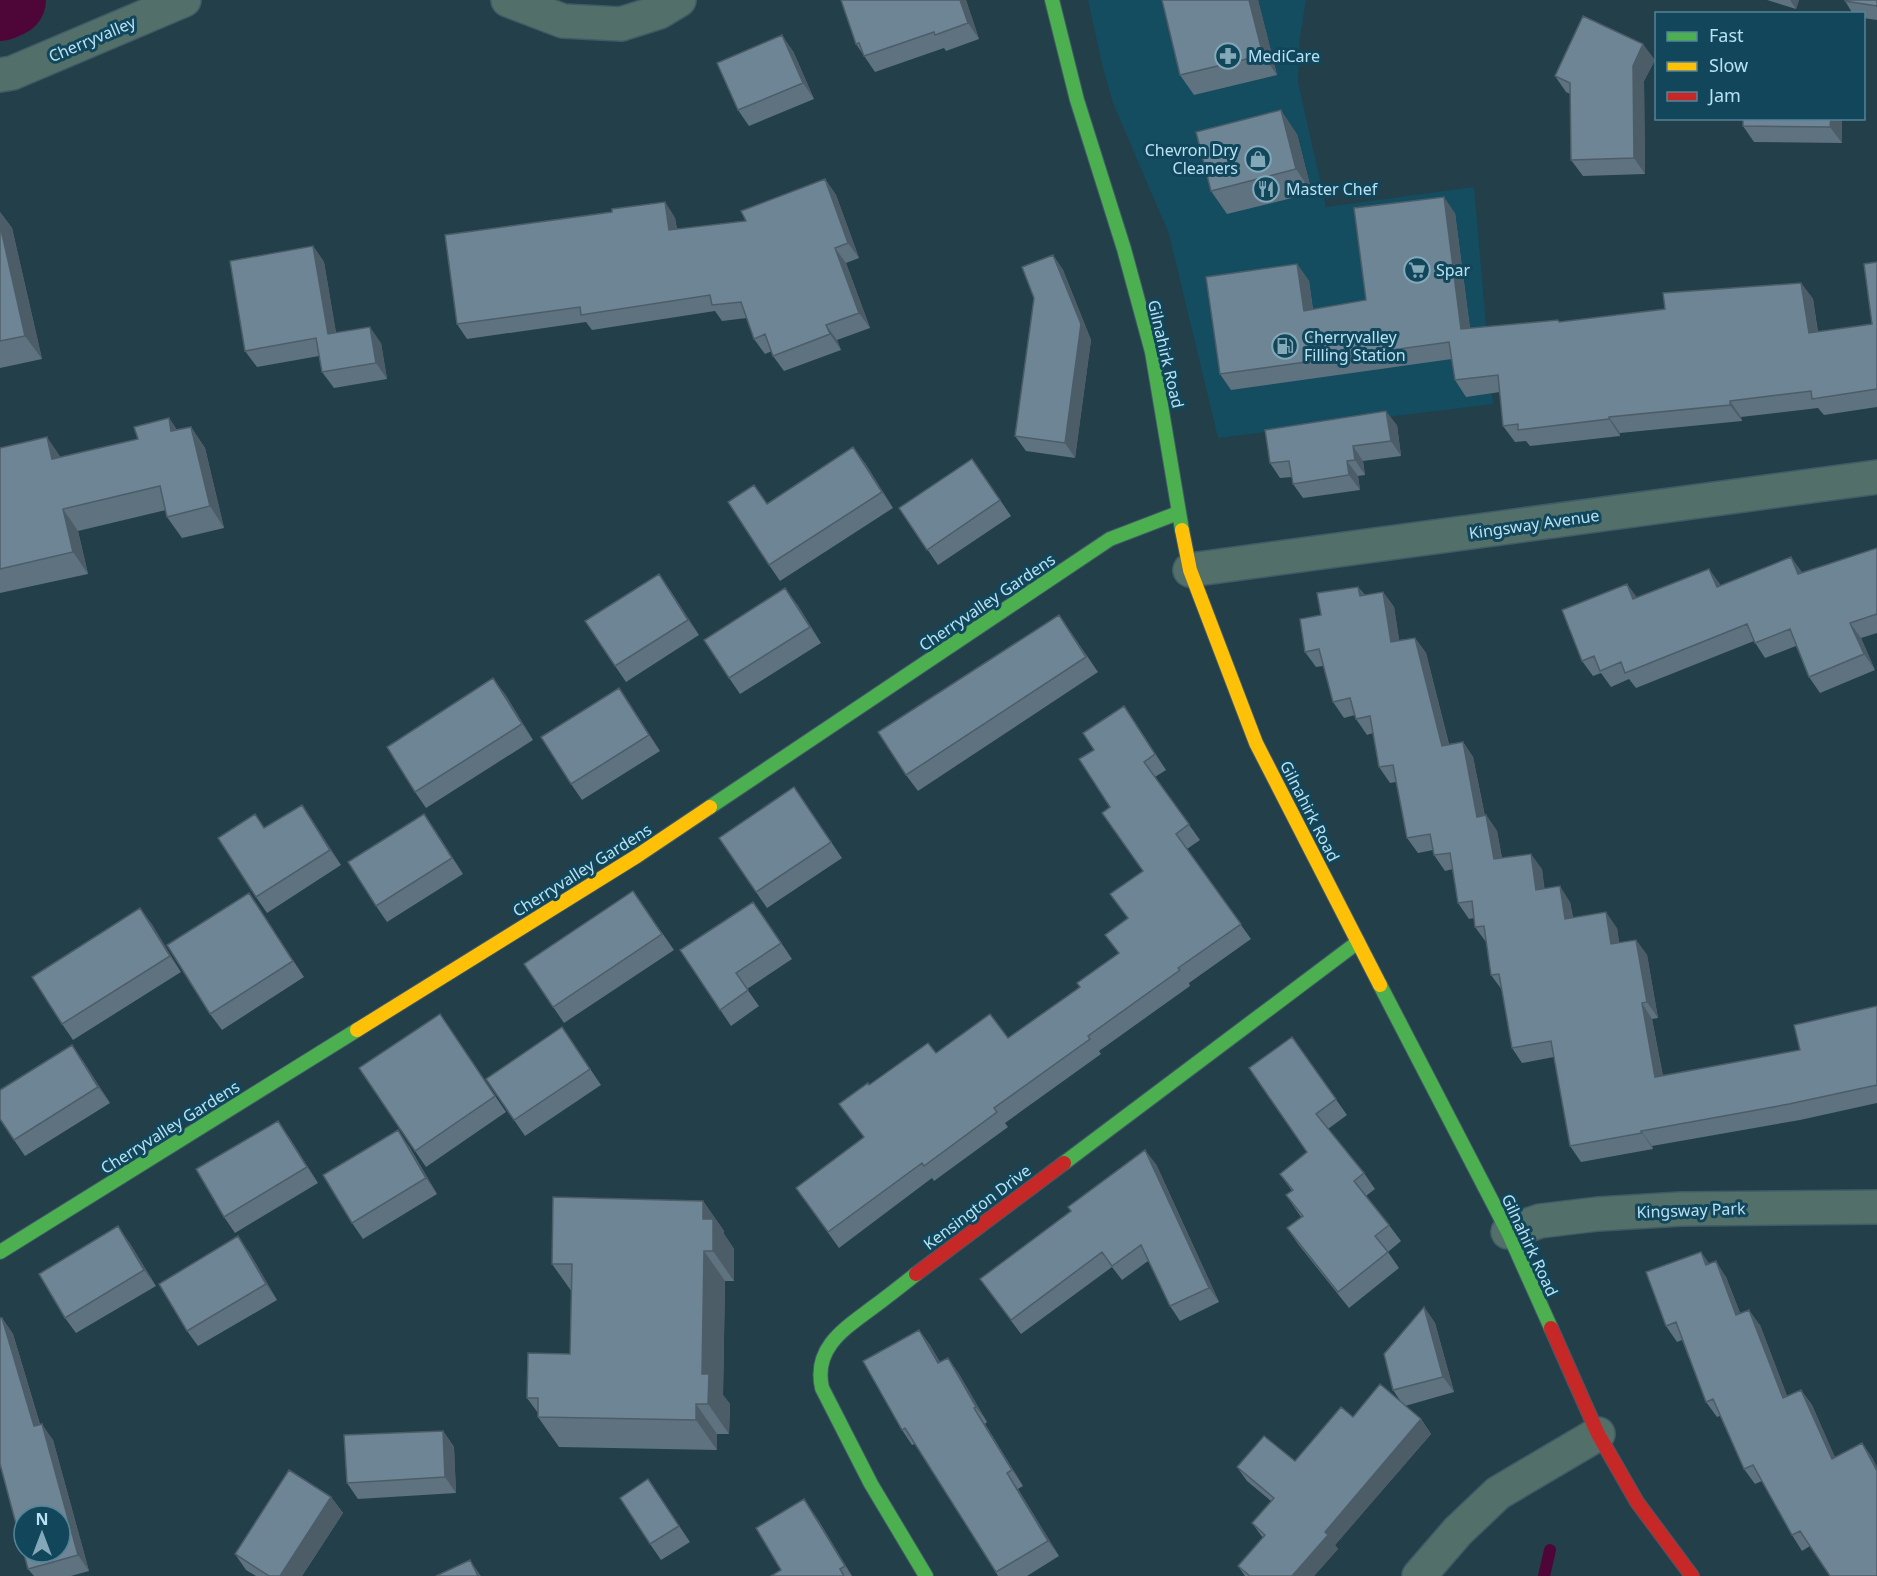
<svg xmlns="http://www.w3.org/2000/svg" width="1877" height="1576" font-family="'Noto Sans',sans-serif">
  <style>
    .built { fill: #144c60 }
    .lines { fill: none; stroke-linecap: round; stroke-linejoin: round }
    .stream { stroke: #4e0638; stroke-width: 12 }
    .river { stroke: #4e0638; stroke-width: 74 }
    .street-casing { stroke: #405b66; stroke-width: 36 }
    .fast-casing { stroke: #405b66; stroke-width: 16 }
    .slow-casing { stroke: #405b66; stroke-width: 16 }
    .jam-casing { stroke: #405b66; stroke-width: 16 }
    .street { stroke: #527069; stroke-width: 33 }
    .fast { stroke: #4caf50; stroke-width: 14 }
    .slow { stroke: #ffc107; stroke-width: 14 }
    .jam { stroke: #c62828; stroke-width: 14 }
    .wall { fill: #5e727f }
    .shaded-wall { fill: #4c5d68 }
    .building { fill: #6d8594; stroke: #4c5d68; stroke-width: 1.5; fill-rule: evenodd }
    .labels { text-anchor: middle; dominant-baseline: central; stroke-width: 6; stroke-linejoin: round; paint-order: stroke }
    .street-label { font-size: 16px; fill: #b7e2f5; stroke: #12465a }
    .poi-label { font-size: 16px; fill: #b7e2f5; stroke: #12465a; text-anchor: start }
  </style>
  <rect width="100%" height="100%" fill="#223f4a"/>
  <path class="built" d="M1088,0H1306L1300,37L1298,82L1326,207L1474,187L1493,404L1218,438L1169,234L1113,103L1102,64Z"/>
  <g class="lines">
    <path class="stream" d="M1544,1576L1550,1550"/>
    <path class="river" d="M0,4L9,0"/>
    <g class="street-casing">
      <path id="street" d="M508,0L563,21L621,24L659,12L679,0
        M0,75L12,73L184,0
        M1190,570L1877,477
        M1508,1232L1540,1221L1598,1214L1681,1209L1877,1207
        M1419,1576L1458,1531L1498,1493L1598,1434"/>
    </g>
    <g class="fast-casing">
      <path id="fast" d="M1052,0L1077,100L1124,249L1152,352L1182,530
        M710,807L1110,539L1178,513
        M1380,985L1508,1232L1551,1328
        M1064,1163L1358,942
        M0,1252L357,1030
        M916,1274C901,1286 887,1297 872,1308C844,1329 813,1348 822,1388L871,1484L926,1576"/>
    </g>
    <g class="slow-casing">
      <path id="slow" d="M1182,530L1190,570L1256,743L1380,985
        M357,1030L637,856L710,807"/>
    </g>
    <g class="jam-casing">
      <path id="jam" d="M916,1274L1064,1163
        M1551,1328L1598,1434L1637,1502L1692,1576"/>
    </g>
    <use href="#street" class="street"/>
    <use href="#fast" class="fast"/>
    <use href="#slow" class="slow"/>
    <use href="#jam" class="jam"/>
  </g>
  <path class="wall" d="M966,0L979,39L946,51L944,48L875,72L856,44Z
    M1258,0L1277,75L1194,95L1180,75Z
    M1767,0H1799L1796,9Z
    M1877,0V20L1863,18V14H1853L1845,1Z
    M793,51L814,99L749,126L738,110Z
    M1655,60L1644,81L1645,174L1583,176L1571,160L1570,94L1566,92L1555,76Z
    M1743,118H1842V143L1754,142L1743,126Z
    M1297,134L1312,193L1227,214L1211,191Z
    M825,179L836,195L859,258L846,263L870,328L837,340L841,350L784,371L773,356L772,351L765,354L754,339L747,318L722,321L715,311L592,330L586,322L467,339L457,324L612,212L665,202L675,218L677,229L746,221Z
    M0,212L12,228L42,359L0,368Z
    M1455,213L1470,328L1558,320L1560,322L1665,309L1801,283L1813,299L1818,332L1872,324L1877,262V407L1824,415L1818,408L1741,417L1742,421L1620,433V436L1530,446L1526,441L1515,442L1503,426L1500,392L1466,397L1455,380L1452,359L1231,390L1220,374L1297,264L1309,281L1313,309L1366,300Z
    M313,246L324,262L336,333L381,343L387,379L334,388L322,372L319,356L257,367L245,351Z
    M1053,255L1063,270L1091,340L1075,458L1026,451L1015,436L1034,298Z
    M169,418L177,430L191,427L205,448L224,528L182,538L167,517L166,510L78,531L88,574L0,593V448L61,457L138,439Z
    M1397,425L1401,456L1363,461L1365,475L1358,476L1360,490L1303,498L1293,484L1292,477L1280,478L1270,463Z
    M865,463L893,508L780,581L769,565L767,503Z
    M983,475L1011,516L938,565L899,508Z
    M1877,548V633L1861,638L1875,670L1820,693L1809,677L1796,646L1765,658L1754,641L1636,688L1629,679L1611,687L1601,673L1593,676L1582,661L1627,584L1637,598L1802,573Z
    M1358,587L1365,595L1383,592L1394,607L1399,640L1415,638L1426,653L1449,744L1463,742L1473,757L1485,816L1486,815L1497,831L1502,858L1542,869L1544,889L1570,902L1573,917L1617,928L1619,943L1636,940L1647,955L1658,1018L1652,1019L1663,1076L1800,1050L1877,1006V1103L1800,1120L1652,1146L1653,1149L1581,1162L1570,1146L1554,1057L1522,1063L1512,1048L1502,990L1491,975L1486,942L1475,927L1474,918L1469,919L1458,903L1453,869L1445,871L1434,855L1433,850L1418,853L1407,838L1396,782L1390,783L1379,767L1373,733L1367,735L1356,719L1355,715L1344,718L1333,702L1323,666L1316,667L1305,652L1321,615Z
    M670,590L699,635L626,682L615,666Z
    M797,604L821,643L740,694L729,678Z
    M1059,615L1098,672L918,791L906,775Z
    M619,688L660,751L582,800L571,784Z
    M505,694L533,740L426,808L415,792Z
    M1124,706L1166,770L1155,777L1200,840L1187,849L1251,939L1189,983L1190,986L1099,1051L1101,1054L1005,1123L1008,1127L934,1181L932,1178L839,1248L796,1188L864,1138L869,1085L936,1053L1008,1038L1080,987L1119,954L1128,919L1143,871L1110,807L1094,750Z
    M794,787L842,858L767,908L719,838Z
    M302,805L341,865L267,913L256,897L265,828Z
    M435,830L463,874L387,922L376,906Z
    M633,891L674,950L564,1023L524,964Z
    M249,893L304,977L222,1030L210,1014Z
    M140,908L181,972L73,1040L62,1024Z
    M764,917L792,959L747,989L759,1006L731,1026L680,950Z
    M440,1014L506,1112L426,1167L415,1151Z
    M562,1027L601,1085L525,1136L486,1079Z
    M1292,1037L1347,1115L1328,1129L1364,1173L1375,1189L1366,1196L1389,1225L1401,1241L1388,1252L1399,1268L1349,1308L1298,1244L1287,1228L1301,1217L1286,1195L1292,1191L1280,1174L1307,1152Z
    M83,1061L110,1103L25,1156L14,1140Z
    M289,1137L318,1183L235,1233L224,1217Z
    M409,1146L437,1194L363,1239L352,1223Z
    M1156,1164L1219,1302L1180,1321L1170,1306L1148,1261L1122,1280L1112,1267L1021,1334L980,1279Z
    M703,1201L724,1231V1234L734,1249V1281H725L723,1395L730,1404L729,1434H717V1450L559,1447L538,1417V1413L527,1398L570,1354L572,1292L552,1264Z
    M129,1242L156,1286L76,1333L65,1318Z
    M249,1252L277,1300L198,1346L187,1331Z
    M1709,1264L1726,1277L1740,1313L1760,1325L1787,1396L1801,1390L1812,1405L1835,1458L1862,1443L1873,1459L1810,1546L1802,1551L1792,1535L1762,1481L1755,1484L1744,1469L1720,1416L1717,1417L1706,1402L1682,1340L1677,1342L1666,1326Z
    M1424,1307L1435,1323L1454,1392L1405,1406L1421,1419L1431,1434L1335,1545L1338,1549L1314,1576H1245L1238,1566L1263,1538L1252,1523L1271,1501L1247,1481L1237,1467L1295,1461L1353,1417L1401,1402L1393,1390Z
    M2,1318L13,1334L40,1424L53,1440L89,1571L71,1576H34L28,1569Z
    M919,1330L930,1345L940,1362L948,1358L959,1374L987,1422L985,1424L1023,1486L1018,1489L1059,1556L1027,1576H998L915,1444L912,1445L902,1430Z
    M443,1431L454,1447L456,1493L358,1499L347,1483Z
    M648,1479L690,1542L661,1560L650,1544Z
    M331,1497L343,1513L302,1576H256L246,1570L235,1554Z
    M817,1518L852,1576H771L781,1570Z"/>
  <path class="shaded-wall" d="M960,0H966L979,39L968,23Z
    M1249,0H1258L1277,75L1263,55Z
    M1790,0H1799L1796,9Z
    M782,35L793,51L814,99L803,83Z
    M1643,44L1655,60L1644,81L1645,174L1634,158L1633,66Z
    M1281,110L1297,134L1312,193L1296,169Z
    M1831,118H1842V143L1830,127Z
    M825,179L836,195L859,258L848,243Z
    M1444,197L1455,213L1472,345L1461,329Z
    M665,202L675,218L679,245L669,230Z
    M0,212L12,228L42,359L25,336L0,225Z
    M313,246L324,262L339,350L328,334Z
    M835,248L846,263L870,328L859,313Z
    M1053,255L1063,270L1091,340L1075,458L1065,443Z
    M1297,264L1309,281L1315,327L1304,311Z
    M1801,283L1813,299L1820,349L1809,333Z
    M826,325L837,340L841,350L830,334Z
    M370,327L381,343L387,379L376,363Z
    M1730,401L1741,417L1742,421L1730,405Z
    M1386,411L1397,425L1401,456L1391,441Z
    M1609,417L1620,433V436L1609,419Z
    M169,418L183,440L171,431Z
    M191,427L205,448L224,528L210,506Z
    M47,437L62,459H52Z
    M1353,446L1363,461L1365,475L1355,460Z
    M853,447L865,463L893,508L882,492Z
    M1347,461L1358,476L1360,490L1349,475Z
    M63,509L78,531L88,574L73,552Z
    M1791,557L1802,572L1809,590L1798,574Z
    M1709,569L1720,584L1727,602L1717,587Z
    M659,574L670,590L699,635L688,620Z
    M1627,584L1638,599H1633Z
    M1358,587L1369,602L1360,596Z
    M785,588L797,604L821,643L810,627Z
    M1383,592L1394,607L1402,657L1391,642Z
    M1850,623L1861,638L1875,670L1864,654Z
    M1415,638L1426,653L1453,761L1442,746Z
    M493,678L505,694L533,740L522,724Z
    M619,688L630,704L660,751L649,735Z
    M1124,706L1135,722L1166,770L1155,754Z
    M1463,742L1473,757L1488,832L1477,817Z
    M302,805L313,821L341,865L330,850Z
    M424,814L435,830L463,874L452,858Z
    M1486,815L1497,831L1505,875L1494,859Z
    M1531,854L1542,869L1547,905L1536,890Z
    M1560,886L1570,902L1575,934L1565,919Z
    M249,893L260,909L304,977L293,961Z
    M140,908L152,924L181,972L170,956Z
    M1606,912L1617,928L1622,959L1611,944Z
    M1636,940L1647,955L1658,1018L1647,1002Z
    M1642,1003L1652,1019L1666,1093L1655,1077Z
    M72,1045L83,1061L110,1103L98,1087Z
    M278,1121L289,1137L318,1183L307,1167Z
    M398,1130L409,1146L437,1194L426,1178Z
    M1641,1131L1652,1146L1653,1149L1642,1133Z
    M1145,1150L1156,1164L1219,1302L1209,1288Z
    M703,1201L724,1231V1234L734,1249V1281L713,1251L703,1219Z
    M118,1226L129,1242L156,1286L144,1270Z
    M238,1236L249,1252L277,1300L266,1284Z
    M704,1251L725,1281L723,1395L730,1404L729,1434L708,1404L702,1374Z
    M1701,1252L1712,1267L1706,1265Z
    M1716,1261L1726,1277L1747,1330L1736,1315Z
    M1424,1307L1435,1323L1454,1392L1443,1377Z
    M1749,1310L1760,1325L1794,1414L1783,1398Z
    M2,1318L13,1334L45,1442L34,1426Z
    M919,1330L930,1345L949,1379L938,1363Z
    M948,1358L959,1374L987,1422L976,1407Z
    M1801,1390L1812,1405L1843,1475L1832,1459Z
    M696,1404L717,1434V1450L696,1420Z
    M974,1408L985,1424L1023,1486L1012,1470Z
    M1421,1419L1431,1434L1335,1545L1338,1549L1314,1576H1292L1325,1532Z
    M42,1424L53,1440L89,1571L78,1555Z
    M443,1431L454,1447L456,1493L445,1477Z
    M1862,1443L1873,1459L1877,1467V1471Z
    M1007,1473L1018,1489L1059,1556L1048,1541Z
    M648,1479L659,1495L690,1542L679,1526Z
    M331,1497L343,1513L302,1576H280Z
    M804,1499L817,1518L852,1576L845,1566Z
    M470,1560L481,1576H478Z"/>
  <path class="building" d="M841,0H960L968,23L935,35L934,32L864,56L859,43L856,44Z
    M1162,0H1249L1263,55L1180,75Z
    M1845,0H1877V6L1845,1Z
    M1583,16L1643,44L1633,66L1634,158L1571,160L1570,83L1555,76Z
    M782,35L803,83L738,110L717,63Z
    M1281,110L1296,169L1211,191L1196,132Z
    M1743,118H1831L1830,127L1743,126Z
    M825,179L848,243L835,248L859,313L826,325L830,334L773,356L765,334L754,339L741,302L712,305L710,295L581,315L580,307L457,324L445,235L612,212V209L665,202L669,230L746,221L741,211Z
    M1444,197L1461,329L1558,320L1559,322L1665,309L1663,293L1801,283L1809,333L1872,324L1864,264L1877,262V389L1812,399L1811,391L1730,401V405L1609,417V419L1518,430V424L1503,426L1498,375L1455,380L1449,342L1220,374L1206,277L1297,264L1304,311L1366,300L1354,208Z
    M0,225L25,336L0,341Z
    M313,246L328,334L370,327L376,363L322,372L316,338L245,351L230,261Z
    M1053,255L1081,324L1065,443L1015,436L1034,298L1022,267Z
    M1386,411L1391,441L1353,446L1355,460L1347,461L1349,475L1293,484L1289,461L1270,463L1265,430Z
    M169,418L171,431L191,427L210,506L167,517L160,486L63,509L73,552L0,569V448L47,437L52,459L138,439L134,427Z
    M853,447L882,492L769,565L728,502L754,485L767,504Z
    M972,459L1000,500L927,550L899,508Z
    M1877,548V614L1850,623L1864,654L1809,677L1790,629L1755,643L1747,624L1625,673L1621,662L1600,671L1594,656L1582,661L1562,610L1627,584L1633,599L1709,569L1717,587L1791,557L1798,574Z
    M659,574L688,620L615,666L585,621Z
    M1358,587L1360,596L1383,592L1391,642L1415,638L1442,746L1463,742L1477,817L1486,815L1494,859L1531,854L1536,890L1560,886L1565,919L1606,912L1611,944L1636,940L1647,1002L1642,1003L1655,1077L1800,1050L1794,1025L1877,1006V1085L1789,1104L1641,1131L1642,1133L1570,1146L1551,1041L1512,1048L1499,974L1491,975L1484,926L1475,927L1472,901L1458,903L1450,853L1434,855L1430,834L1407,838L1393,765L1379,767L1370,716L1356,719L1350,698L1333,702L1319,649L1305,652L1300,619L1321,615L1317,593Z
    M785,588L810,627L729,678L704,640Z
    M1059,615L1086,657L906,775L878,732Z
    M493,678L522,724L415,792L387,747Z
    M619,688L649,735L571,784L541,737Z
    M1124,706L1155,754L1144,762L1189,824L1176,834L1241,924L1178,968L1180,970L1088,1036L1090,1039L994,1108L997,1112L924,1166L922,1163L828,1232L796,1188L864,1137L839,1104L868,1083L869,1085L928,1043L936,1053L990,1014L1008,1038L1080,987L1077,983L1119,953L1105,935L1128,918L1110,894L1143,871L1102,813L1110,807L1079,759L1094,750L1083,733Z
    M794,787L831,842L756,892L719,838Z
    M302,805L330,850L256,897L218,838L255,814L264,828Z
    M424,814L452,858L376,906L348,862Z
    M633,891L662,934L553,1007L524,964Z
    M249,893L293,961L210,1014L167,945Z
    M753,902L781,943L736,973L748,990L720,1010L680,950Z
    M140,908L170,956L62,1024L32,977Z
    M440,1014L495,1096L415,1151L359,1068Z
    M562,1027L590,1069L514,1120L486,1079Z
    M1292,1037L1336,1099L1316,1114L1364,1173L1354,1181L1389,1225L1375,1236L1388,1252L1338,1292L1287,1228L1303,1216L1286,1195L1293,1190L1280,1174L1307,1152L1249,1068Z
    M72,1045L98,1087L14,1140L0,1119V1090Z
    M278,1121L307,1167L224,1217L196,1169Z
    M398,1130L426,1178L352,1223L323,1175Z
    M1145,1150L1209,1288L1170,1306L1141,1245L1112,1266L1102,1252L1011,1320L980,1279L1071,1211L1068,1207Z
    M553,1197L703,1201V1219H713V1251H704L702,1374H709L708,1404H696V1420L538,1417V1398H527L528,1353L570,1354L572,1264H552Z
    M118,1226L144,1270L65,1318L39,1274Z
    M238,1236L266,1284L187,1331L159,1284Z
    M1701,1252L1706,1265L1716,1261L1736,1315L1749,1310L1783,1398L1801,1390L1832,1459L1862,1443L1877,1471V1576H1830L1800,1531L1792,1535L1753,1465L1744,1469L1713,1399L1706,1402L1676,1322L1666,1326L1646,1272Z
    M1424,1307L1443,1377L1393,1390L1384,1354Z
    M0,1318H2L34,1426L42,1424L78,1555L28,1569L0,1464ZM24,1516H60V1552H24Z
    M919,1330L938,1363L948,1358L976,1407L974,1408L1012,1470L1007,1473L1048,1541L996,1572L905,1428L902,1430L863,1361Z
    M1380,1384L1421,1419L1325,1532L1328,1535L1292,1576H1250L1238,1566L1265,1535L1252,1523L1274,1498L1237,1467L1264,1436L1295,1461L1341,1407L1353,1417Z
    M443,1431L445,1477L347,1483L344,1435Z
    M289,1470L331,1497L280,1576H269L235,1554Z
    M648,1479L679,1526L650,1544L620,1498Z
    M804,1499L845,1566L840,1569L844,1576H771L781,1570L756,1528Z
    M470,1560L478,1576H436Z"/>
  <defs>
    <g id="pharmacy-ring" transform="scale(1.35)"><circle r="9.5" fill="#12465a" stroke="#83a9b9" stroke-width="1.5"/><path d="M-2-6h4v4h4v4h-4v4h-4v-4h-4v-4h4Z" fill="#83a9b9"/></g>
    <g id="shop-ring" transform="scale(1.35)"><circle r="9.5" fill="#12465a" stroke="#83a9b9" stroke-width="1.5"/><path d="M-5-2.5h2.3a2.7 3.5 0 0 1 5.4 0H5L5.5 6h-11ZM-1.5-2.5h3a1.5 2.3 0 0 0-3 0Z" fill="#83a9b9"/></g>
    <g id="restaurant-ring" transform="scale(1.35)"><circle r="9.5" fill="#12465a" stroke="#83a9b9" stroke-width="1.5"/><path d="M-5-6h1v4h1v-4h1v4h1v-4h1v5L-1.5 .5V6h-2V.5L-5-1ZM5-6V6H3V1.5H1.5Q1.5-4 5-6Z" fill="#83a9b9"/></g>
    <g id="supermarket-ring" transform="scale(1.35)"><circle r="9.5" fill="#12465a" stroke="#83a9b9" stroke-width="1.5"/><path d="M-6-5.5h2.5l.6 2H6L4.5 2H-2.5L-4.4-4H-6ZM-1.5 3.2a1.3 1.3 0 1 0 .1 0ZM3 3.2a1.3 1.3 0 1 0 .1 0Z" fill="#83a9b9"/></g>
    <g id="fuel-ring" transform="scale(1.35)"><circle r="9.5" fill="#12465a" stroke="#83a9b9" stroke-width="1.5"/><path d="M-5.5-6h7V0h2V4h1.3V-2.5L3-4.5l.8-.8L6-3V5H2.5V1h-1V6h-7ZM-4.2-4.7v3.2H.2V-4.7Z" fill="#83a9b9"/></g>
  </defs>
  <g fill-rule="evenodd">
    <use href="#pharmacy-ring" x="1228" y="56"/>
    <use href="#shop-ring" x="1258" y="159"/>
    <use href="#restaurant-ring" x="1266" y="189"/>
    <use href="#supermarket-ring" x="1417" y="270"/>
    <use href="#fuel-ring" x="1285" y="346"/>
  </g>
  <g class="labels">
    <g class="street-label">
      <text transform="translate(92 39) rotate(-23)">Cherryvalley</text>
      <text transform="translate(1166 354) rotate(77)">Gilnahirk Road</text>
      <text transform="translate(1534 524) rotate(-8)">Kingsway Avenue</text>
      <text transform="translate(987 602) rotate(-34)">Cherryvalley Gardens</text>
      <text transform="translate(1310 811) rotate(63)">Gilnahirk Road</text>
      <text transform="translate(582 870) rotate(-32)">Cherryvalley Gardens</text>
      <text transform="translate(170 1127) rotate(-32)">Cherryvalley Gardens</text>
      <text transform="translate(977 1207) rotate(-37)">Kensington Drive</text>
      <text transform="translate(1691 1210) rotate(-2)">Kingsway Park</text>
      <text transform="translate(1530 1245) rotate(65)">Gilnahirk Road</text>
    </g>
    <g class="poi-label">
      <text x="1248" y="56">MediCare</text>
      <text x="1238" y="150" text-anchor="end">Chevron Dry<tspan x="1238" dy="18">Cleaners</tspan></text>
      <text x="1286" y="189">Master Chef</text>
      <text x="1436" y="270">Spar</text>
      <text x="1304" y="337">Cherryvalley<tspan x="1304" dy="18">Filling Station</tspan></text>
    </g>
  </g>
  <rect x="1655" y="12" width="210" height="108" fill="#12465a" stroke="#548498" stroke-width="1.5"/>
  <rect x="1667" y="32" width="30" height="9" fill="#4caf50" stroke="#548498" stroke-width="1.5"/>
  <text x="1709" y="42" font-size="18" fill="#b7e2f5">Fast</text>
  <rect x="1667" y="62" width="30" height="9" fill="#ffc107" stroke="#548498" stroke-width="1.5"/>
  <text x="1709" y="72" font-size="18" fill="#b7e2f5">Slow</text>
  <rect x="1667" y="92" width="30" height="9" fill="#c62828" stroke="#548498" stroke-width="1.5"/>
  <text x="1709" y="102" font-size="18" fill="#b7e2f5">Jam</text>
  <g transform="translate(42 1534)"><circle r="28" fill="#12465a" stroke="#548498" stroke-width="1.5"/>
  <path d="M0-4.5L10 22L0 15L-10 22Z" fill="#83a9b9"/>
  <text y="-9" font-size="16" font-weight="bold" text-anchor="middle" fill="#b7e2f5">N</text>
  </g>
</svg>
